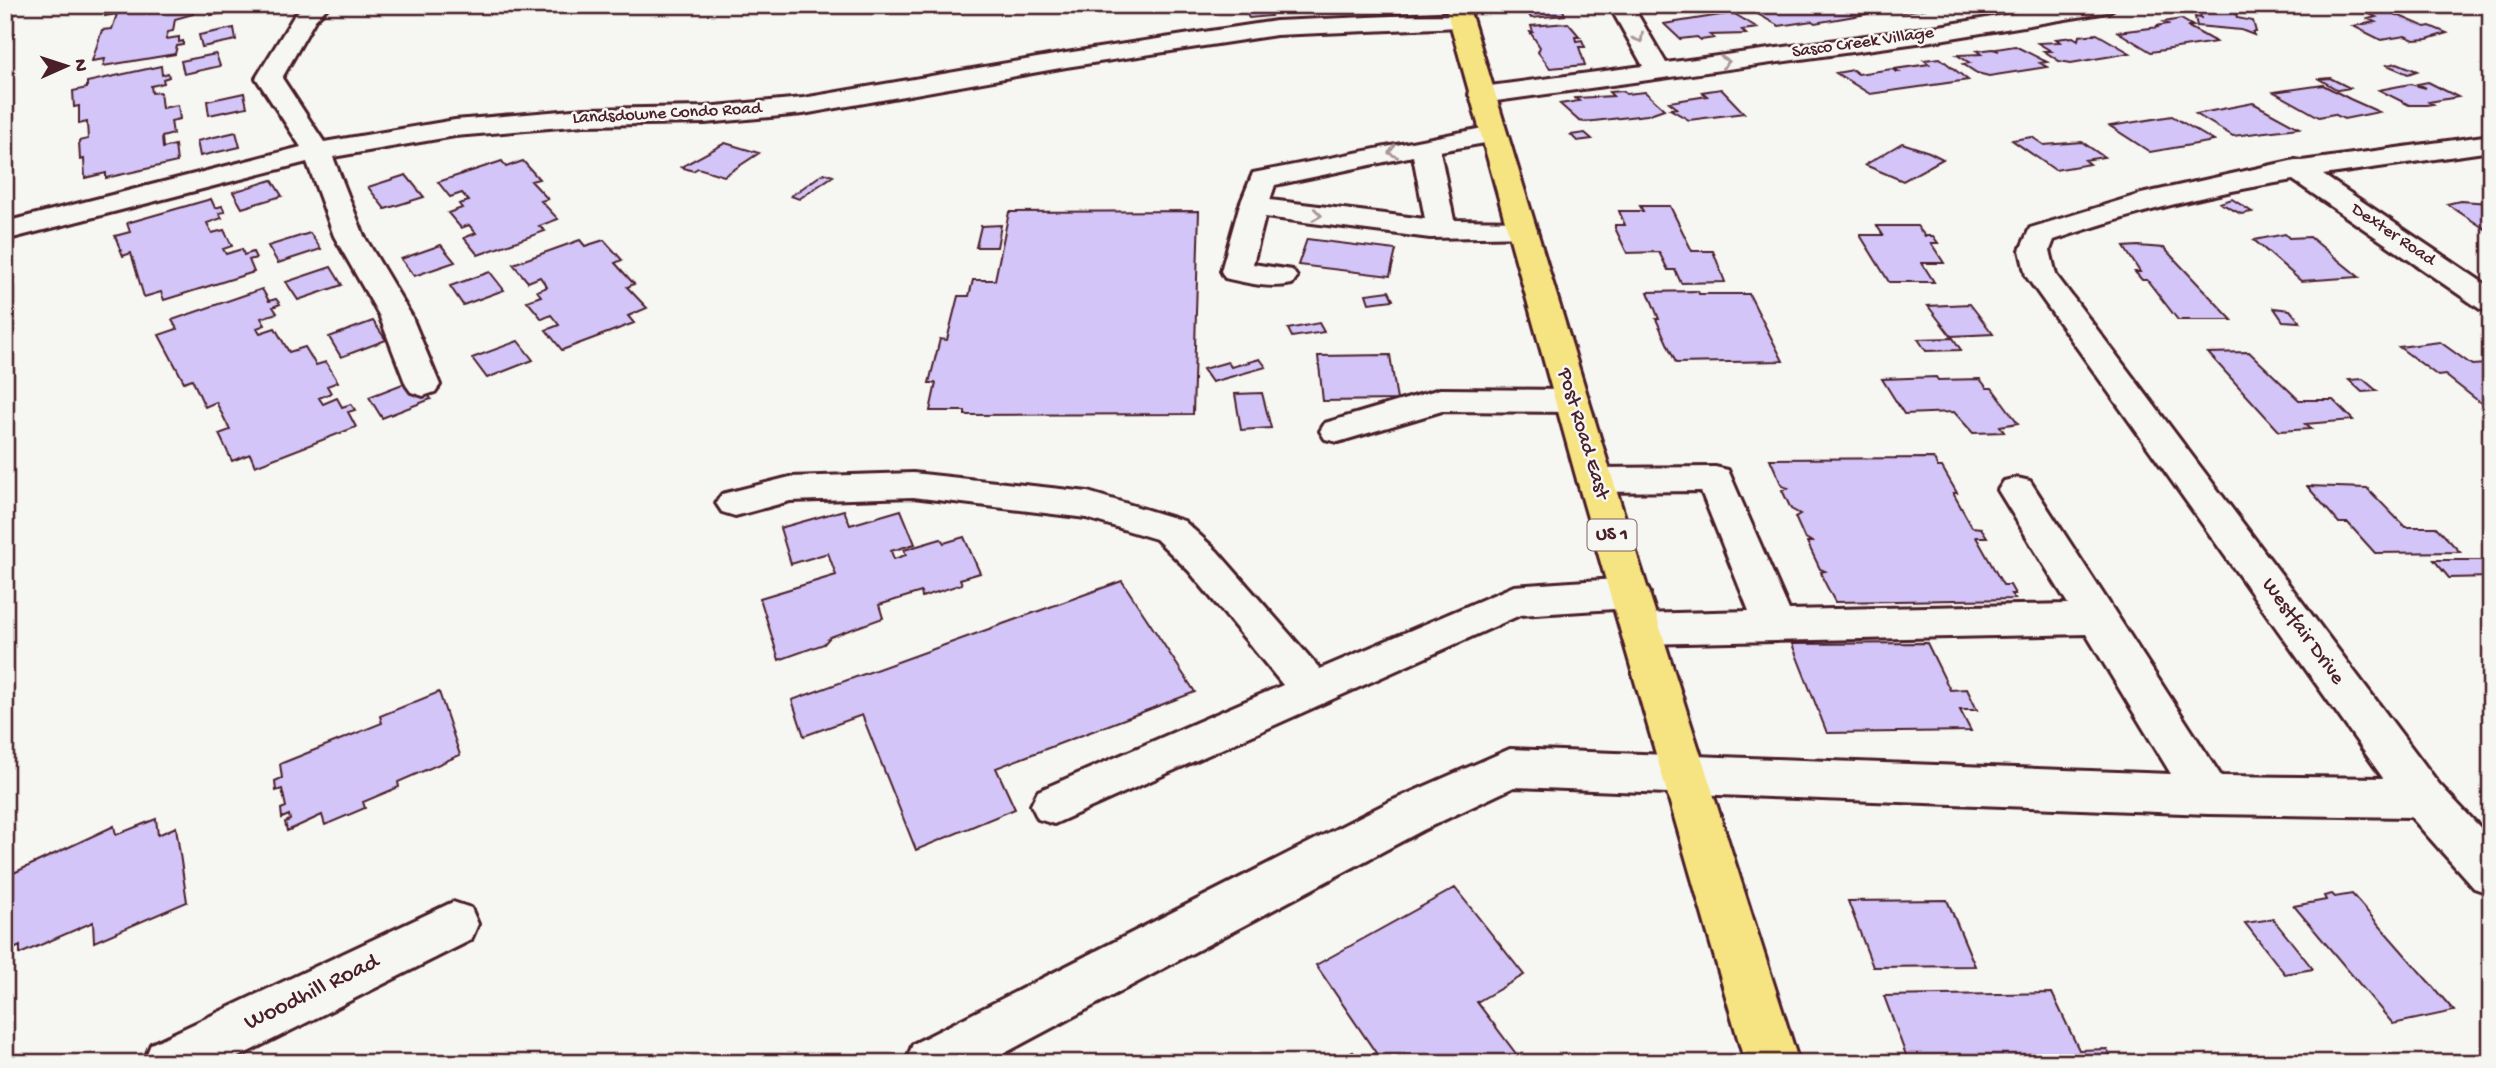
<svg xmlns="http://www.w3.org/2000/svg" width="2496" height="1068" font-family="'Gochi Hand',sans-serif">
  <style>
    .building { fill: #d3c5f7; stroke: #4a1f2b; stroke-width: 2 }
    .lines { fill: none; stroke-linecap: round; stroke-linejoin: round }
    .minor-casing { stroke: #4a1f2b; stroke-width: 6 }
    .major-casing { stroke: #4a1f2b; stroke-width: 6 }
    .minor { fill: #f6f6f2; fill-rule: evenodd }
    .major { fill: #f6e381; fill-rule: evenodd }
    .oneway { stroke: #a99598 }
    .labels { text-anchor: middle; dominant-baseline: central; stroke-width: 5; stroke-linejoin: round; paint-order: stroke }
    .far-street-label { font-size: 18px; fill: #4a1f2b; stroke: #f6f6f2 }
    .shield { fill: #f6f6f2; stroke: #7e6067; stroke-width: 2 }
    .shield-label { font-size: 19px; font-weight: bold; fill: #4a1f2b }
    .street-label { font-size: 21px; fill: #4a1f2b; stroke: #f6f6f2 }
    .near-street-label { font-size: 24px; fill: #4a1f2b; stroke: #f6f6f2 }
  </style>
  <rect width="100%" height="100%" fill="#f6f6f2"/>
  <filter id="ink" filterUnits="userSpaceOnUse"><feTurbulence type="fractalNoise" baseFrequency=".0143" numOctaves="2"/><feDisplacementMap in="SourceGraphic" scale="14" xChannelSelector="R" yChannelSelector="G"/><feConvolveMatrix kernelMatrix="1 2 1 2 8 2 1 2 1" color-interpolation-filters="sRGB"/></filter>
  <g filter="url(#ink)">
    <path class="building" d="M108,5H195L193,14L175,19L173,31L168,32L166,39L179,37V42L183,41V45L177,46L175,54L103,66L105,59L92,61L102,30L112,29L117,14L105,16Z
      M213,5H245L244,10L211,15Z
      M1523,5H1561L1565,15L1531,18Z
      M1778,5H1858L1866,14L1815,23L1812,21L1779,26L1754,12L1780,7Z
      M1887,5H1938L1940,7H1920L1924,9L1902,12Z
      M2184,5H2234L2237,18L2253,21L2256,32H2253L2254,35L2241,30L2197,26L2195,17L2201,18L2200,13L2185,10Z
      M1265,6L1271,16L1249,18L1243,9Z
      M2381,8L2425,27L2430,26L2447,33L2427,39L2414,40L2405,36L2381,40L2353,26L2375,22L2368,19L2376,17L2363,11Z
      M1733,13L1758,28L1742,30L1746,34L1710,35L1714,38L1701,40L1697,37L1680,39L1664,24Z
      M2181,19L2193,26H2187L2216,42L2151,52L2118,32L2159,27L2156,26L2168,24L2164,22Z
      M1568,23L1580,37H1575L1576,41L1582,40L1585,47H1579L1585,65L1550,68L1538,52L1540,47L1530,32H1533L1531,26Z
      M234,28L236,40L202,47L199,35Z
      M2097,34L2130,53L2071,63L2059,61L2044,51H2051L2038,43L2060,42L2056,39L2073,37L2078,40L2079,36Z
      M2015,46L2047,62L2040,63L2047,67L1989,76L1977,73L1963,64L1970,63L1957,55L1981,54L1977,51L1993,49L1999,51L1996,49Z
      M216,54L220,66L184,74L181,61Z
      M1940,58L1968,80L1870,94L1836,73L1853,70L1858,74L1892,69L1897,72H1899L1895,69L1929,64L1924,60Z
      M2397,63L2417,71L2408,74L2387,65Z
      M161,66L162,75L168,73L169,77L163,79L164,83L151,86L152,93L160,92L162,108L178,105L180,119L171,121L173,134L162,137L163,148L175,145L177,162L106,178V173L85,178L84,159L80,160L79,141L88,139L87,122L79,124V106L74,107L73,91L87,88V82Z
      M2330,78L2350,88L2338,90L2319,79Z
      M2428,82L2458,97L2429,102L2433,104L2426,105H2409L2379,90L2410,84L2426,88L2418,84Z
      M2323,85L2350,99L2379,112L2344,119L2334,114L2319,117L2274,92Z
      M1721,89L1744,113L1689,120L1670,109L1677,108L1669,102L1707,96L1702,92Z
      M1623,91L1626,94L1645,92L1664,109L1647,115L1585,122L1579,121L1560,104L1579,101L1575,98L1613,96L1609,92Z
      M244,93L247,107L209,115L207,101Z
      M2253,103L2299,128L2233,136L2196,114Z
      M2172,116L2214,141L2150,152L2110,126Z
      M236,132L240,147L200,156L197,141Z
      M1585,133L1592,139L1577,141L1571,135Z
      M2032,137L2044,145L2082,142L2104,157L2085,160L2090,164L2055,170L2012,140Z
      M725,143L759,153L724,176L698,168L693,171L681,167Z
      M1902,143L1929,152L1943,159L1903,181L1865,165Z
      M502,161L506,167L523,161L539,179L531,181L548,199L541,201L558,219L539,226L545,231L478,255L464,238L476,233L469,225L461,228L448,213L462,208L459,204L469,201L462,193L450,197L438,182Z
      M824,173L833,176L799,199L791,196Z
      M406,175L424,197L385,209L368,187Z
      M272,180L282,196L242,208L233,192Z
      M211,199L215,208L222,206L225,212L219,213L222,218L207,223L212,233L224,230L232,246L223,249L226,254L242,249L244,255L253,252L256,258L249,260L254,272L164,300L161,292L144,297L131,253L123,256L115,236L130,232L127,223Z
      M2232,199L2252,212L2241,214L2220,203Z
      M2460,201L2491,203V233L2447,204Z
      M1640,206H1670L1692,251H1713L1725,282L1681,283L1675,270H1668L1659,252L1627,253L1615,228V225H1625L1619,211H1643Z
      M1199,211L1193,414L965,415V411H930L936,383H929L940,339L947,340L958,296H969L973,280H995L1009,212Z
      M1001,225L997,247H976L981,226Z
      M1877,226H1917L1925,236H1933L1938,243H1931L1944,263H1922L1934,282H1889L1860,235H1883Z
      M310,233L321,249L278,263L268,246Z
      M2285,234L2289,238L2310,237L2359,277L2301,281L2254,240Z
      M1307,239L1396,250L1390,276L1298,265Z
      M580,240L585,246L604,240L622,260L615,263L634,284L627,287L647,308L628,316L634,323L562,350L546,330L559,325L551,315L542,319L527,301L541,296L537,291L547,287L540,277L528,282L513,264Z
      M441,245L455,262L414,276L401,259Z
      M2138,246L2164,248L2232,320H2178L2147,280H2142L2135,272H2140L2124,247Z
      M331,267L342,285L298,300L286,282Z
      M490,272L504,290L463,305L450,286Z
      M262,289L269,301L276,299L280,304L273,307L277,313L261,318L265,325L257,328L260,333L275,328L289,352L305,347L316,365L326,362L338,382L327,386L331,393L319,398L323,404L337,398L342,407L351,404L355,410L348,412L356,427L255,466L250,454L232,461L219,434L230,430L216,402L205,407L192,379L184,382L159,335L177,329L172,320Z
      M1389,291L1393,300L1369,303L1366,294Z
      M1698,291L1699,294H1749L1783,361L1676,363L1656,319H1659L1648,292Z
      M1970,304L1993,334L1951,336L1928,306Z
      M2274,308L2290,310L2300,322L2283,321Z
      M373,321L386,340L341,357L329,337Z
      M1319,323L1324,332L1292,337L1288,329Z
      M1953,338L1961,350L1926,351L1918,339Z
      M518,341L533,360L487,378L472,358Z
      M2440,342L2472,365L2486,364L2491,367V411L2445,375L2438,376L2399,347Z
      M2249,352L2299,400H2333L2353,420L2305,424L2311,429L2279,431L2208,353Z
      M1390,355L1397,400L1323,401L1318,356Z
      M1260,359L1266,367L1212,382L1203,369L1228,362L1231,367Z
      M1936,377L1938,380L1980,379L1987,388H1992L2018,423L2000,426L2004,432L1973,433L1954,412L1904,414L1882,379Z
      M418,378L431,399L382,418L369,397Z
      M2363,379L2377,391L2362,392L2349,380Z
      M1262,393L1271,428L1241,430L1235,394Z
      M1933,458L1938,467H1942L1957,493H1953L1972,527L1981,528L1987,537H1976L2003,585H2010L2015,594H2011L2015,599L1835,602L1823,579L1821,572L1825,571L1820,569L1807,542H1812L1804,537L1795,517L1800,514L1791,509L1782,490L1788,488L1782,486L1770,459Z
      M2307,486L2367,488L2405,527H2436L2460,552L2375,553L2348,523H2339Z
      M844,510L850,525L901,510L915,544L891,551L894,559L906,555L904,550L941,539L944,543L964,537L980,573L960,579L962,584L922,597L921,592L879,605L883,618L830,637L824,644L779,660L760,598L836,575L828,553L791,564L780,528Z
      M2434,560H2491V577L2449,578Z
      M1122,581L1195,692L996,768L1015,809L916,850L862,715L804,736L792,700Z
      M1927,643L1950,690L1967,689L1977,710H1960L1971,731L1827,733L1792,644Z
      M439,692L460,755L398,782L399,787L363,802L365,808L325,825L322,815L287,831L285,822L290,820L289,815L282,818L281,809L286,807L282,789L276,791L275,781L282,778L280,764L382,723L380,716Z
      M156,819L158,835L176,827L187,902L94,942L93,922L20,954V946L5,953V877L114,826L116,835Z
      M1455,888L1524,975L1477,1002L1523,1063H1359L1376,1053L1316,965Z
      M2332,894L2335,897L2352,894L2454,1011L2393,1024L2294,906L2326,900L2324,896Z
      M1947,900L1975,966L1873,967L1848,901Z
      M2273,919L2313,969L2285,974L2245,923Z
      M2052,993L2079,1050L2107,1049L2113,1063H1909L1884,996Z
      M1353,1052L1359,1063H1335Z"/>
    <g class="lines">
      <g class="minor-casing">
        <path id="minor" d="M305,5H330L315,20L282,78L324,142L455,120L584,109L705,107L803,98L1066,53L1276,21L1460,13L1468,15L1472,20L1468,25L1460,27L1276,35L1066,67L803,114L705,123L584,125L455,136L333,157L364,236L411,315L440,385L435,392L423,396L411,392L406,385L379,315L334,236L307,162L5,240V222L301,147L256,78L294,16Z
          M1609,5H1632L1666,63L1939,26L2064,5H2119L2108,12L1939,40L1482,103L1473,100L1469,95L1473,90L1482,87L1643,66Z
          M1493,126L1502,128L1506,134L1502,140L1440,151L1454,220L1522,221L1532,224L1537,230L1532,236L1430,238L1265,217L1253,264L1292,270L1297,277L1292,284C1271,289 1246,283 1225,278L1221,271L1239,207L1253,173ZM1413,156L1425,219L1270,200L1275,185Z
          M2491,135V151L2323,175L2491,288V311L2480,309L2293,180C2211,193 2132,213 2054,240L2050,250L2056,275L2439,784L2491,839V894L2474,888L2411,817L2208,814L1514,787L1423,830L986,1063H905L913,1044L1389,802L1510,749L2171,774L2086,634L1641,644L1626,640L1620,629L1626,618L1641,614L1749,611L1701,491L1595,492L1582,489L1577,480L1582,471L1595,468L1715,467L1728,470L1789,610L2068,604L1998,490L2004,481L2017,478L2030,481L2221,776L2383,778L2026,276L2020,250L2030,228L2141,194L2295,160L2302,161Z
          M1440,389L1572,390L1584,393L1589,401L1584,409L1572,412L1442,411L1338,442L1325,439L1320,431L1325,423Z
          M913,473L1088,492L1184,521L1217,551L1320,669L1514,586L1630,578L1644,583L1650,593L1644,603L1630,608L1520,615L1054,824L1038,819L1031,805L1038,791L1283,685L1189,571L1156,539L1086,518L913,497L790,501L735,516L722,512L716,503L722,494L790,477Z
          M453,902L471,908L478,924L471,940L226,1063H143L151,1044Z"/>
      </g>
      <g class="major-casing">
        <path id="major" d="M1445,5H1468L1613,480L1799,1063H1745L1577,480Z"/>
      </g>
      <use href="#minor" class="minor"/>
      <use href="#major" class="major"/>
    </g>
    <defs><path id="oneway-chevron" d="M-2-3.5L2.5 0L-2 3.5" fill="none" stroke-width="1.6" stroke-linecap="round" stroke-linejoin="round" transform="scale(1.75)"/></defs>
    <g class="oneway">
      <use href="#oneway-chevron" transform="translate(1639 38) rotate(60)"/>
      <use href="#oneway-chevron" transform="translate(1725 62) rotate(-8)"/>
      <use href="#oneway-chevron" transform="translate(1393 152) rotate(168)"/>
      <use href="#oneway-chevron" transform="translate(1317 215) rotate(7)"/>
    </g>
  </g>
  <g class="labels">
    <g class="far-street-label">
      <text transform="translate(1863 43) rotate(-8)">Sasco Creek Village</text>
      <text transform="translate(667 114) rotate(-3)">Landsdowne Condo Road</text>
      <text transform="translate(2393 235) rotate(34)">Dexter Road</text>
    </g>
    <rect class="shield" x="1587.5" y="519.5" width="49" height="31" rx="5"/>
    <g class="shield-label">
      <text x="1612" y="535">US 1</text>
    </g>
    <g class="street-label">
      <text transform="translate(1582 434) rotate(73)">Post Road East</text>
      <text transform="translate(2302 632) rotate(54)">Westfair Drive</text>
    </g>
    <g class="near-street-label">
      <text transform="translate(312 993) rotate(-26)">Woodhill Road</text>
    </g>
  </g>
  <rect width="2496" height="1068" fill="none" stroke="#f6f6f2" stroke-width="28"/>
  <rect x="14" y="14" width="2468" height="1040" fill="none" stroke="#4a1f2b" stroke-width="2.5" filter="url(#ink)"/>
  <g transform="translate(66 66) rotate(87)" stroke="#f6f6f2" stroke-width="5" paint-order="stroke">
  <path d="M0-5L12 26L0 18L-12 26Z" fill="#4a1f2b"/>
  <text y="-10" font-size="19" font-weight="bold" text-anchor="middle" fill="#4a1f2b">N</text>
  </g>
</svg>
